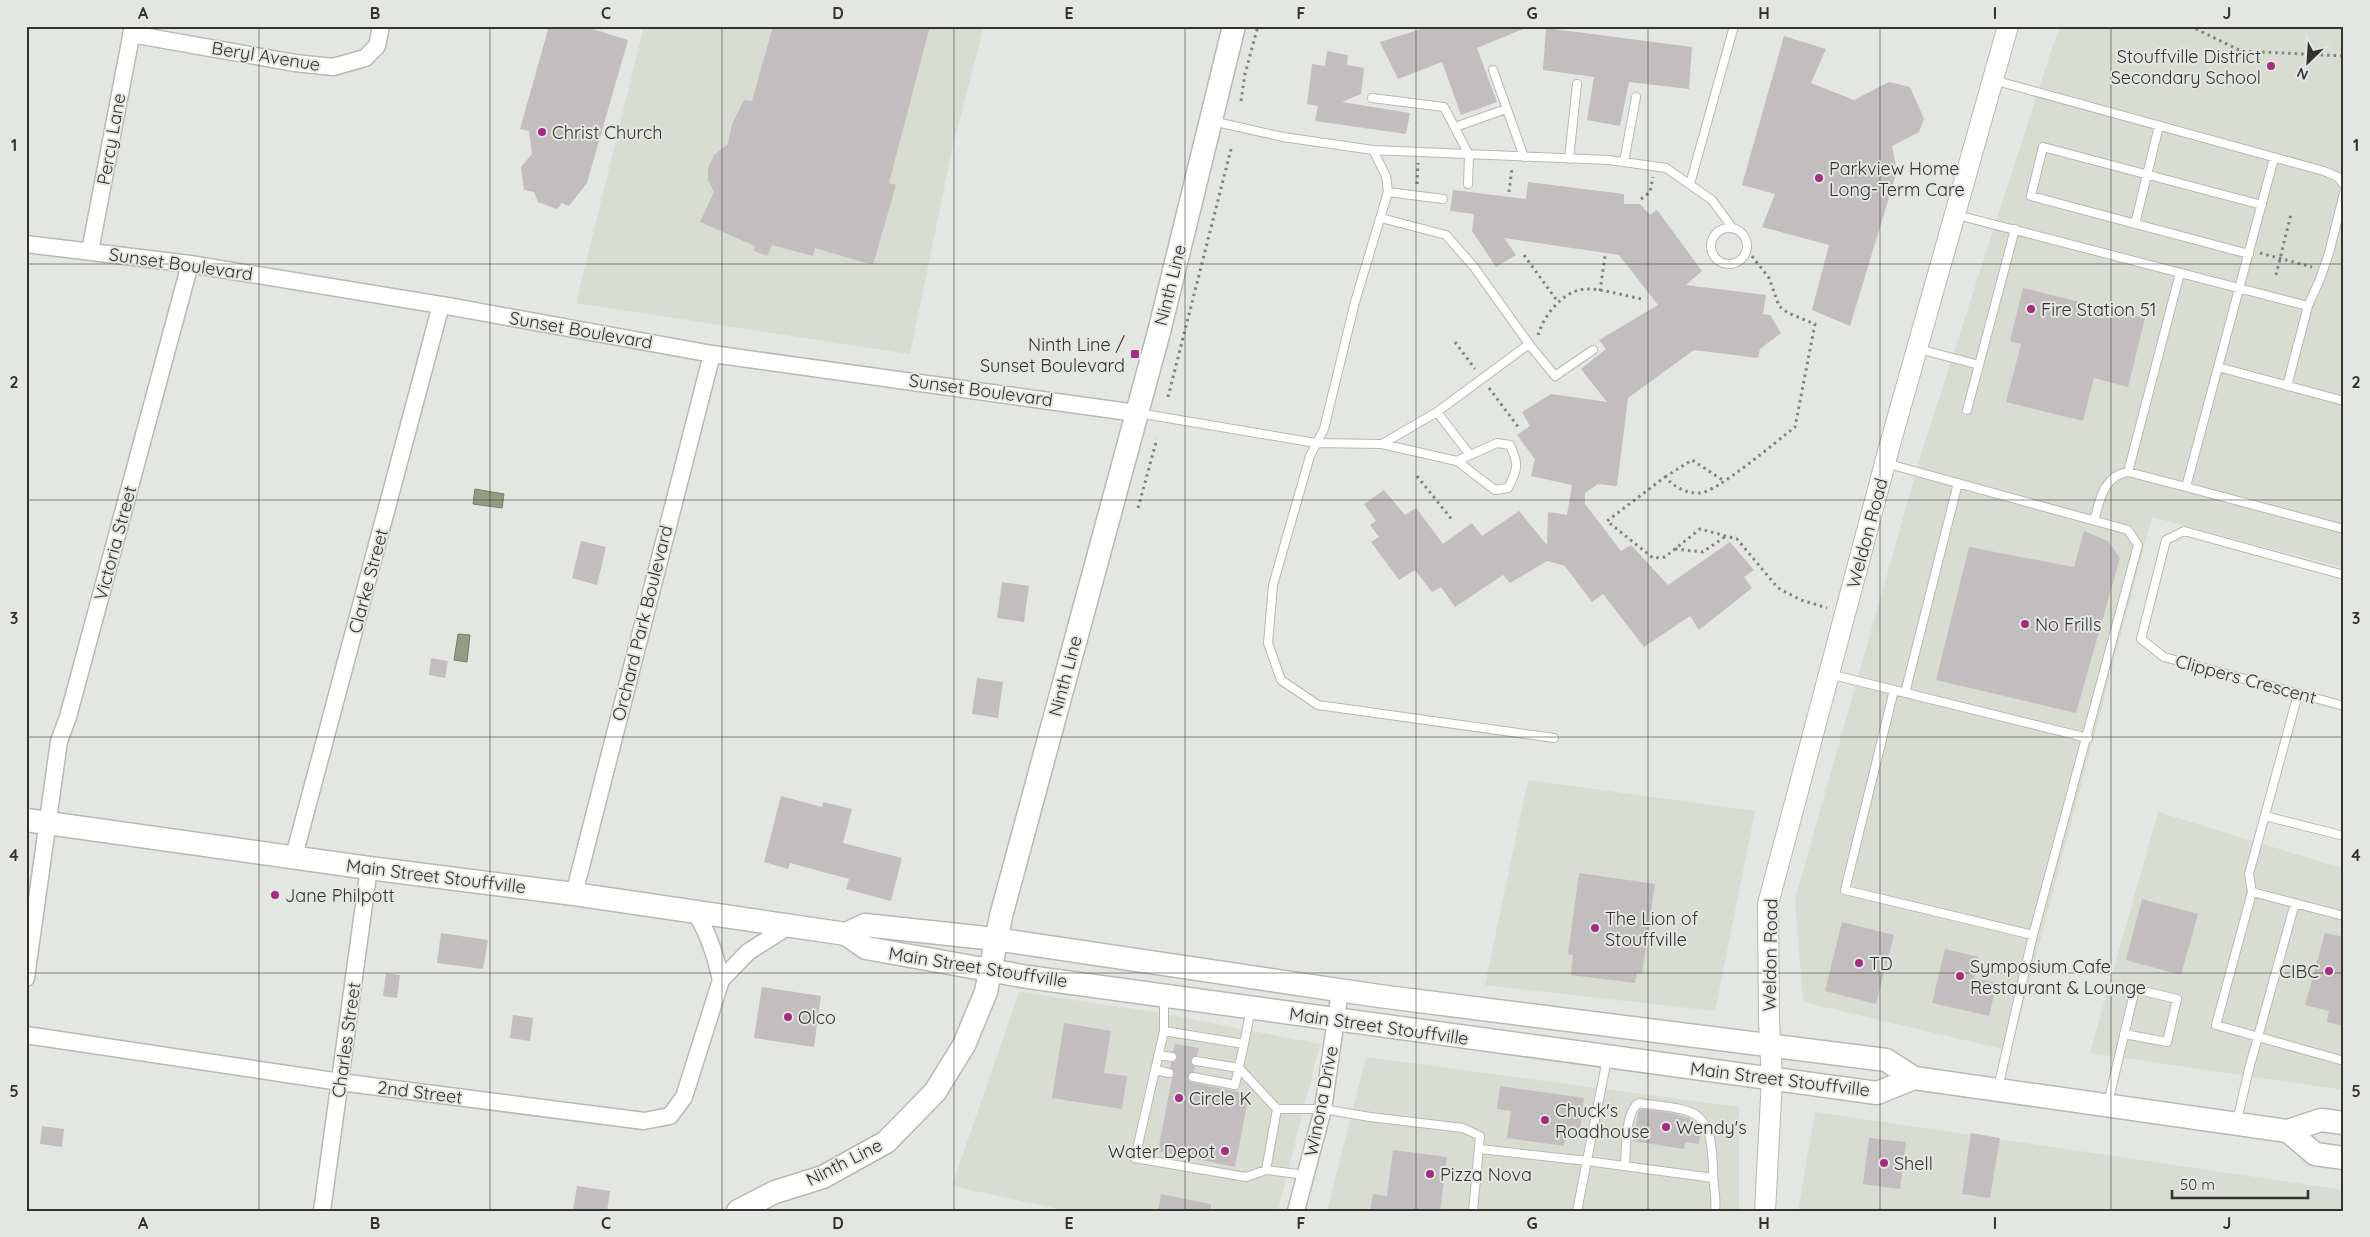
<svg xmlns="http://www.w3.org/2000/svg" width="2370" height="1237" font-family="Quicksand,sans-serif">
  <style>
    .built { fill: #d8dcd1 }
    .water { fill: #939d81; stroke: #767d69 }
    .building { fill: #c2bec0 }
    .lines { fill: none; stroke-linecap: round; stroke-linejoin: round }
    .service-casing { stroke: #b7b9b4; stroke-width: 10 }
    .minor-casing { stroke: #b7b9b4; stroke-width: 19 }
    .tertiary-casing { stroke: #b7b9b4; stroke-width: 22 }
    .secondary-casing { stroke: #b7b9b4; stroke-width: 25 }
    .path { stroke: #828381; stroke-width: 3; stroke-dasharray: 2.5 4; stroke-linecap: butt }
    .service { stroke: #fff; stroke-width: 8 }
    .minor { stroke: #fff; stroke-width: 16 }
    .tertiary { stroke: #fff; stroke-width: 20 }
    .secondary { stroke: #fff; stroke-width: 22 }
    .grid { fill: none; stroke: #323231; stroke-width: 1; stroke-opacity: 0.55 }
    .poi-dot { fill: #a42c82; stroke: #e4e6e2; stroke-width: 2 }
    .labels { text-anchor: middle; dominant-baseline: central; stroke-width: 4; stroke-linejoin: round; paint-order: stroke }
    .street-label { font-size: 18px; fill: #323231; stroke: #e4e6e2 }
    .poi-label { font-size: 18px; fill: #323231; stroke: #e4e6e2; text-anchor: start }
    .neatline { fill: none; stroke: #323231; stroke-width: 2 }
    .grid-label { font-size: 16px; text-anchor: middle; font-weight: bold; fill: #323231 }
  </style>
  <rect width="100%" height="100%" fill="#e4e6e2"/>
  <path class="built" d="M644,26H984L953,145L910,354L576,303Z
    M2061,26H2344V568L2152,517L2011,1051L1803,1002L1795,899L1923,448L2053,45Z
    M1528,780L1755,811L1715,1011L1485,985Z
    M2158,812L2344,869V1090L2090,1053Z
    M1019,992L1148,1011L1320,1044L1278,1211H1068L952,1186Z
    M1366,1057L1739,1107V1211H1327Z
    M1815,1112L2344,1190V1211H1798Z"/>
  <path class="water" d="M475,489L504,494L502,508L473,504Z
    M458,634L470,635L467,662L454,660Z"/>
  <path class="building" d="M549,26H583L628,40L587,183L569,206L562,203L557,209L538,202L534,192L524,190L521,167L532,154L529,131L520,129Z
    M773,26H930L889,183L896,185L873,265L815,248L813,256L772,245L767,256L754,251L755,246L700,222L714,192L708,180V168L714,155L728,144L732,124L744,100L752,101Z
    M1431,26H1530L1477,48L1497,102L1461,115L1442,62L1398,79L1380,42Z
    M1546,28L1692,47L1689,89L1629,82L1620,126L1587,120L1594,77L1543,70Z
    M1784,36L1826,49L1811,83L1854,100L1889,82L1910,87L1924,119L1919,132L1892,146L1897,171L1850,326L1812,310L1829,245L1762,227L1775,194L1742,185Z
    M1327,51L1348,55L1347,65L1364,68L1361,94L1342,102L1410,113L1406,134L1315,121L1318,106L1307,104L1312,64L1325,66Z
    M1528,182L1624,194V204H1640L1650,215L1657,210L1702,271L1686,285L1766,295L1763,314L1770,315L1781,333L1760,349L1758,358L1694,350L1628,398L1617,486L1598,484L1585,493V504L1621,551L1631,545L1668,585L1730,542L1754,570L1744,577L1752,588L1699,630L1690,616L1644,647L1603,594L1592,602L1565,566L1547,561L1510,583L1503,575L1455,607L1441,587L1432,592L1415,570L1399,580L1371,542L1379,537L1370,525L1376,521L1364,504L1384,490L1405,515L1416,508L1443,544L1472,523L1482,536L1519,511L1547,545L1548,512L1567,515L1572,485L1531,476L1535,459L1517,435L1530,426L1522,412L1551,394L1607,402L1581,369L1606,349L1599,340L1658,305L1619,255L1504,238L1516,255L1496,267L1472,231L1474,214L1450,211L1453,190L1526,199Z
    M2023,288L2145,318L2128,387L2094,378L2083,421L2006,402L2021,344L2010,341Z
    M2084,531L2108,541L2120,558L2076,713L1936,680L1969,547L2074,567Z
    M581,541L606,547L597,585L572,578Z
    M1002,582L1029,586L1024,622L997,618Z
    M431,658L448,661L445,678L429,675Z
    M977,678L1003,682L998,718L972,714Z
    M781,796L822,807L823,802L852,809L843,843L902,858L891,901L846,889L849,879L790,863L788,869L764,862Z
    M1579,873L1655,884L1642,974L1637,973L1635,983L1571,975L1573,955L1568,954Z
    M2142,899L2198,914L2181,975L2126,960Z
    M1842,922L1894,935L1876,1004L1825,991Z
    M441,933L488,940L483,969L437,963Z
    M2325,933L2344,937V1026L2327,1022L2329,1011L2305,1005Z
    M1945,949L1979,957L1974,978L1997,983L1989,1016L1932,1003Z
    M386,973L400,975L397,998L383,996Z
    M762,987L821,996L814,1047L754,1038Z
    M513,1015L533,1018L530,1041L510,1038Z
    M1064,1023L1111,1031L1104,1073L1127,1076L1122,1109L1052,1098Z
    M1175,1044L1199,1048L1197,1056L1191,1060V1063L1195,1067L1194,1072L1188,1075L1190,1082L1249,1094L1235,1167L1158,1151L1172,1078L1175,1074L1170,1068L1171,1063L1177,1058L1173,1052Z
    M1500,1086L1584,1098L1580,1131L1566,1129L1564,1146L1507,1138L1511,1111L1497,1109Z
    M1641,1109L1673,1113L1691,1119L1690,1126L1700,1127L1701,1131L1699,1144L1685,1142L1684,1149L1633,1141L1638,1113Z
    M42,1126L64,1129L62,1147L40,1144Z
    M1971,1133L2000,1138L1990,1198L1962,1194Z
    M1869,1138L1906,1142L1900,1189L1863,1184Z
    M1393,1150L1447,1157L1440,1211H1370L1373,1194L1387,1196Z
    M577,1186L610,1191L607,1211H573Z
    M1161,1194L1211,1204V1211H1158Z"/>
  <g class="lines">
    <g class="service-casing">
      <path id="service" d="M1493,70L1524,157
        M1993,80L2324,171L2338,177L2344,185
        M1372,98L1444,107L1469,155L1468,184
        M1212,121L1283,137L1373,150L1609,160L1666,168L1712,200L1731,226
        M1455,127L1506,109
        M1373,150L1386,176L1388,192L1355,302L1324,429L1310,456L1273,585L1268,643L1281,680L1318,705L1554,738
        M2274,158L2186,487L2344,529
        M1569,159L1577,84
        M1624,162L1636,97
        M1690,184L1734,26
        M1388,192L1443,199
        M1957,215L2308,306
        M2135,224L2159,126
        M1711 246a18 18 0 1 1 36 0a18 18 0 1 1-36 0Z
        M2249,254L2031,196L2043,147L2262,205
        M1529,344L1555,376L1593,350
        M1919,349L1979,365L2015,229
        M2218,367L2344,401
        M2287,386L2308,306L2320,279L2329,253L2344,193
        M1967,410L1979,365
        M1437,412L1470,455
        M1138,413L1316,443L1382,444L1437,412L1529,344L1474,267L1446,235L1381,218
        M1382,444L1457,461L1495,490L1508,488C1518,469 1519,464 1510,445L1497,443L1457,461
        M1885,463L2128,530L2138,545L2033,935L1998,1088
        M2128,472L2180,273
        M2094,521C2100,500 2103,476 2128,472L2186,487
        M2344,575L2184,531L2166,540L2141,639L2164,657L2344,706
        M1829,674L2088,738
        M1894,690L1845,890L2033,935
        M1905,693L1958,483
        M2265,816L2344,836
        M2252,892L2249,874L2298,694
        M2344,916L2252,892L2216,1025L2344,1061
        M1164,997V1031L1244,1044L1251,1008
        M1164,1031L1135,1158L1246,1177L1266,1170
        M1158,1055L1172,1057
        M1196,1061L1239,1068L1277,1109H1323L1370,1117L1463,1128L1480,1136L1473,1211
        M1155,1070L1169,1073
        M1193,1077L1235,1085L1244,1044
        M2108,1103L2135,989L2177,999L2167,1042L2124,1034
        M1277,1109L1266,1170L1306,1175
        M2237,1121L2249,1069L2295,903
        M1480,1149L1587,1161L1713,1178
        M1625,1166C1626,1150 1625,1111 1639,1103C1696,1111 1712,1106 1713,1172C1713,1186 1717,1197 1715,1211
        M1577,1211L1607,1059"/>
    </g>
    <g class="minor-casing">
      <path id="minor" d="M131,34L295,63L333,67L365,58L377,46L381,26
        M26,244L190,264L453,307L712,354L1136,413
        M90,251L133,26
        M294,856L441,305
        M574,894L712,354
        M695,912C709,934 715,955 721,980
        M26,978L59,741L68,717L190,264
        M26,1035L340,1082L644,1121L670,1116L684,1097L721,980L748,952L789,926
        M322,1211L369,868
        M1296,1211L1323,1109L1340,991"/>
    </g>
    <g class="tertiary-casing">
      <path id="tertiary" d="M1765,1211L1772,1079L1769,1020L1768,904L1889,448L2008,26"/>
    </g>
    <g class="secondary-casing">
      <path id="secondary" d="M26,820L369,868L574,894L846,934L866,948L1028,977L1877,1093L1914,1078
        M846,934L865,925L995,939L1379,996L1886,1060L1914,1078L2288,1131L2321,1120L2344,1123
        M2288,1131L2315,1154L2344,1158
        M738,1211L775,1192L823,1177L886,1142L935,1092L964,1045L986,992L1001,916L1160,328L1234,26"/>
    </g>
    <path class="path" d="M2190,26L2241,51L2344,56
      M1241,101L1245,74L1258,26
      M1417,184L1418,163
      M1509,192L1512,168
      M1641,199L1650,192L1653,177
      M1748,251L1769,278L1779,306L1788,313L1815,324L1795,427C1778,440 1715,494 1699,493C1684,493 1675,487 1665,477L1607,521L1653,558L1665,557L1700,529L1737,539L1778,588L1801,600L1827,608
      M2260,253L2312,267
      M1524,255L1558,302
      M2276,275L2291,214
      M1600,291L1605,256
      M1538,335C1544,315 1564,289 1587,289C1604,289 1625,296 1642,299
      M1455,342L1475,369
      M1489,388L1519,428
      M1168,397L1231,149
      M1417,476L1453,521
      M1665,477L1692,460L1724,481
      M1138,508L1157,439
      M1675,549L1703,552L1726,536"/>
    <use href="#service" class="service"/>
    <use href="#minor" class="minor"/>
    <use href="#tertiary" class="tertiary"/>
    <use href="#secondary" class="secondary"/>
  </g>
  <path class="grid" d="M259,26V1211M490,26V1211M722,26V1211M954,26V1211M1185,26V1211M1416,26V1211M1648,26V1211M1880,26V1211M2111,26V1211M26,264H2344M26,500H2344M26,737H2344M26,973H2344"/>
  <g class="poi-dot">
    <circle cx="2271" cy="66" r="5"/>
    <circle cx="542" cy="132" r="5"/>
    <circle cx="1819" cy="178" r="5"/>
    <circle cx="2031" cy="309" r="5"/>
    <rect x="1130" y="349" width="10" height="10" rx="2.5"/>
    <circle cx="2025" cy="624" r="5"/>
    <circle cx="275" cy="895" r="5"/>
    <circle cx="1595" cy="928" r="5"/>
    <circle cx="1859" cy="963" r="5"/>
    <circle cx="2329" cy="971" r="5"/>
    <circle cx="1960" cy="976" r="5"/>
    <circle cx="788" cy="1017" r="5"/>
    <circle cx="1179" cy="1098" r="5"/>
    <circle cx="1545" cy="1120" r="5"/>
    <circle cx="1666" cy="1127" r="5"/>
    <circle cx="1225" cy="1151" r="5"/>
    <circle cx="1884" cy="1163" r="5"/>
    <circle cx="1430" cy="1174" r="5"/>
  </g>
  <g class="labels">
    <g class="street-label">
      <text transform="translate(266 56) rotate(9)">Beryl Avenue</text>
      <text transform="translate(111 139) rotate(-80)">Percy Lane</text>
      <text transform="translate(181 264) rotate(8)">Sunset Boulevard</text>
      <text transform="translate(1170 285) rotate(-76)">Ninth Line</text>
      <text transform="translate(581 330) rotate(10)">Sunset Boulevard</text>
      <text transform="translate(981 390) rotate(8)">Sunset Boulevard</text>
      <text transform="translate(1867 533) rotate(-75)">Weldon Road</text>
      <text transform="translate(115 543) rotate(-75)">Victoria Street</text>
      <text transform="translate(368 581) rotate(-75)">Clarke Street</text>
      <text transform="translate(642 623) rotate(-76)">Orchard Park Boulevard</text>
      <text transform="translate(1065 676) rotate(-75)">Ninth Line</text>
      <text transform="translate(2246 679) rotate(15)">Clippers Crescent</text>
      <text transform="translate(436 876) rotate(7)">Main Street Stouffville</text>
      <text transform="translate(1770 955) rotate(-89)">Weldon Road</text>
      <text transform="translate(978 967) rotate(9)">Main Street Stouffville</text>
      <text transform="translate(1379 1026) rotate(8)">Main Street Stouffville</text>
      <text transform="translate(346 1040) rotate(-82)">Charles Street</text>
      <text transform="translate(1780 1079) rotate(7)">Main Street Stouffville</text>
      <text transform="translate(420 1092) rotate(7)">2nd Street</text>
      <text transform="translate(1321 1101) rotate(-79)">Winona Drive</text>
      <text transform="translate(844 1162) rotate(-27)">Ninth Line</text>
    </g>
    <g class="poi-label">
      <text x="2261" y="56" text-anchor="end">Stouffville District<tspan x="2261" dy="21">Secondary School</tspan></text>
      <text x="552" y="132">Christ Church</text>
      <text x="1829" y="168">Parkview Home<tspan x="1829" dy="21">Long-Term Care</tspan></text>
      <text x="2041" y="309">Fire Station 51</text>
      <text x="1125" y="344" text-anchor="end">Ninth Line /<tspan x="1125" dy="21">Sunset Boulevard</tspan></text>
      <text x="2035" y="624">No Frills</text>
      <text x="285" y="895">Jane Philpott</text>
      <text x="1605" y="918">The Lion of<tspan x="1605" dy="21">Stouffville</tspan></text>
      <text x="1869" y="963">TD</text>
      <text x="1970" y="966">Symposium Cafe<tspan x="1970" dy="21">Restaurant &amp; Lounge</tspan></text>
      <text x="2319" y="971" text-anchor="end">CIBC</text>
      <text x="798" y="1017">Olco</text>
      <text x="1189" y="1098">Circle K</text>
      <text x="1555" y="1110">Chuck's<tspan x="1555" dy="21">Roadhouse</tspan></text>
      <text x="1676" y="1127">Wendy's</text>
      <text x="1215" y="1151" text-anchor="end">Water Depot</text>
      <text x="1894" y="1163">Shell</text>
      <text x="1440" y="1174">Pizza Nova</text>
    </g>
  </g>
  <rect width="2370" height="1237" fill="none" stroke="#e4e6e2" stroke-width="55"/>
  <g transform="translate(2308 62) rotate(205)" stroke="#e4e6e2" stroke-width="4" paint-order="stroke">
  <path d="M0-4L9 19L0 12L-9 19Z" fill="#323231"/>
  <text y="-8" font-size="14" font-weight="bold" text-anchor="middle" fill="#323231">N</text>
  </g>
  <path d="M2172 1190v8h136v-8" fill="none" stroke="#323231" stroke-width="2.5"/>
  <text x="2180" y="1190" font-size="15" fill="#323231" stroke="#e4e6e2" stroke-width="4" paint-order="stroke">50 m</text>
  <rect x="28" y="28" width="2314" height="1182" class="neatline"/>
  <g class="grid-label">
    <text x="143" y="19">A</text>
    <text x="375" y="19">B</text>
    <text x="606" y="19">C</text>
    <text x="838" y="19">D</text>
    <text x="1069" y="19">E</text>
    <text x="1301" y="19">F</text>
    <text x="1532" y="19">G</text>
    <text x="1764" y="19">H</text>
    <text x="1995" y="19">I</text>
    <text x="2227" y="19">J</text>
    <text x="14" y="151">1</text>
    <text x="2356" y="151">1</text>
    <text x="14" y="388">2</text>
    <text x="2356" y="388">2</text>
    <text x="14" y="624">3</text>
    <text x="2356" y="624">3</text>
    <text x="14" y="861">4</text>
    <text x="2356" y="861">4</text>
    <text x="14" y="1097">5</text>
    <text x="2356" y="1097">5</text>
    <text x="143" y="1229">A</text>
    <text x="375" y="1229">B</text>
    <text x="606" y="1229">C</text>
    <text x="838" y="1229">D</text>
    <text x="1069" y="1229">E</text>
    <text x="1301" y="1229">F</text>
    <text x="1532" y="1229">G</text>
    <text x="1764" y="1229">H</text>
    <text x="1995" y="1229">I</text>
    <text x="2227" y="1229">J</text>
  </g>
</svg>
